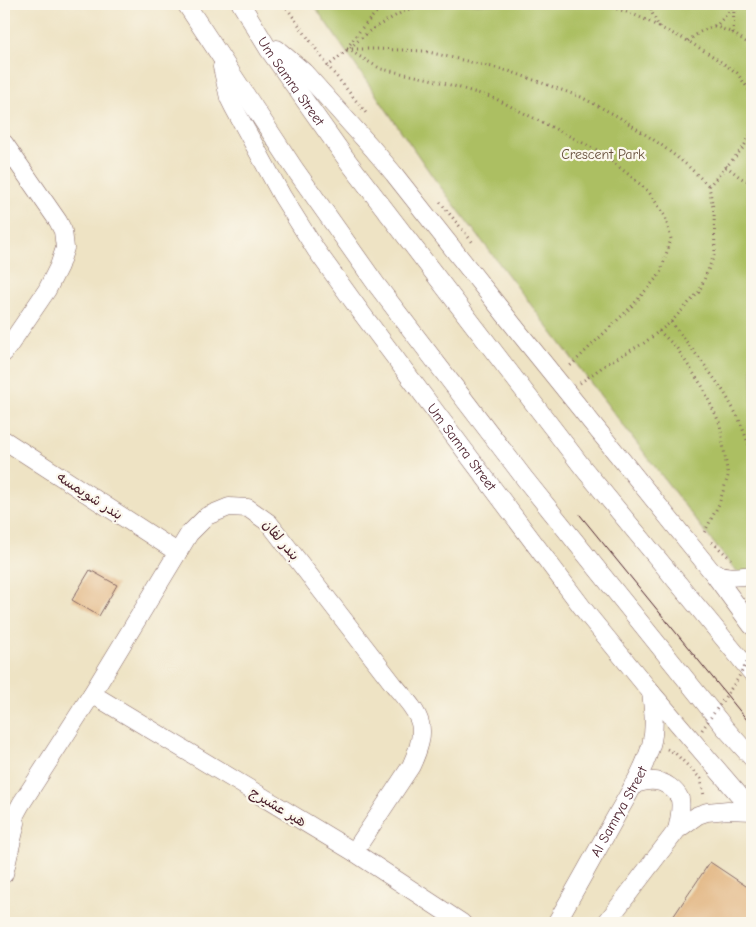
<svg xmlns="http://www.w3.org/2000/svg" width="756" height="927" font-family="'Comic Neue','Playpen Sans Arabic',sans-serif">
  <style>
    .green { fill: #acbf62; stroke: #7b6f46 }
    .building { fill: #e4bb8b }
    .lines { fill: none; stroke-linecap: round; stroke-linejoin: round }
    .minor-casing { stroke: #836461; stroke-width: 19 }
    .path { stroke: #836461; stroke-width: 3; stroke-dasharray: 1 4; stroke-linecap: butt }
    .minor { stroke: #fff; stroke-width: 18 }
    .tram { stroke: #4a1f2b; stroke-width: 1 }
    .path-bridge { stroke: #836461; stroke-width: 3; stroke-dasharray: 1 4; stroke-linecap: butt }
    .labels { text-anchor: middle; dominant-baseline: central; stroke-width: 4.5; stroke-linejoin: round; paint-order: stroke }
    .street-label { font-size: 14px; fill: #4a1f2b; stroke: #fbf7ec }
    .park-label { font-size: 14px; fill: #674f3c; stroke: #fbf7ec }
  </style>
  <rect width="100%" height="100%" fill="#fbf7ec"/>
  <filter id="ink" filterUnits="userSpaceOnUse"><feTurbulence type="fractalNoise" baseFrequency=".02" numOctaves="2"/><feDisplacementMap in="SourceGraphic" scale="10" xChannelSelector="R" yChannelSelector="G"/><feConvolveMatrix kernelMatrix="1 2 1 2 8 2 1 2 1" color-interpolation-filters="sRGB"/></filter>
  <filter id="wash" filterUnits="userSpaceOnUse"><feTurbulence type="fractalNoise" baseFrequency=".0096" numOctaves="4" result="noise"/><feDisplacementMap in="SourceGraphic" scale="20" xChannelSelector="R" yChannelSelector="G"/><feGaussianBlur stdDeviation="1.12" result="paint"/><feColorMatrix in="noise" values="0 0 0 0 0 0 0 0 0 0 0 0 0 0 0 0 0 1.4 0 .05"/><feComposite in="paint" operator="in"/></filter>
  <g filter="url(#wash)">
    <rect width="100%" height="100%" fill="#eee3c4"/>
    <path class="green" d="M313,4H752V590L708,536L433,177Z"/>
    <g id="blocks">
      <path class="building" d="M90,570L117,585L99,616L72,600Z
        M710,862L752,890V914L746,923H669Z"/>
    </g>
  </g>
  <g filter="url(#ink)">
    <use href="#blocks" fill-opacity="0" stroke="#836461" stroke-width="1"/>
    <g class="lines">
      <g class="minor-casing">
        <g id="minor">
          <path d="M186,4L294,168L376,284L525,479L725,728L752,758"/>
          <path id="s1" d="M241,4L269,50L347,160L584,469L752,673"/>
          <path d="M277,49L304,72L373,149L394,174L521,335L713,573L752,626"/>
          <path id="s2" d="M222,67L229,98L234,108L282,196L316,250L363,315L588,615L650,691L752,810"/>
          <path d="M4,143L58,221L63,231L65,248L59,266L47,290L4,353"/>
          <path d="M4,440L177,552"/>
          <path d="M713,573C727,578 737,577 752,575"/>
          <path d="M92,694L354,852L462,923"/>
          <path d="M633,785C646,780 658,778 670,787C674,790 678,794 680,799C682,809 679,821 677,830"/>
          <path d="M4,835L21,804L92,694L189,534L207,516L229,507L248,508L269,523L394,685C421,717 430,725 411,766L354,852"/>
          <path d="M4,874L16,823"/>
          <path id="s3" d="M556,923C576,889 595,854 614,820C627,796 644,771 651,745C656,727 653,709 651,692"/>
          <path d="M606,923L677,830L698,815L707,812L728,810L752,811"/>
        </g>
      </g>
      <path class="path" d="M284,4L328,66L366,113
        M592,4C617,7 638,15 659,27
        M650,4L652,13L659,27L688,41L714,57L737,73L752,94
        M714,26L733,33L752,46
        M733,33L734,7
        M688,41L700,32L718,24L734,6V4
        M350,44L361,29L384,4
        M347,49L381,69L430,79L494,98L597,150L628,174L649,192L665,216L671,239L660,274L633,305L568,368
        M347,49H377L424,51L509,71L581,97L619,117L660,144L688,166L709,186
        M327,67L372,29L406,10L434,4
        M726,166L741,178L752,183
        M440,202L474,244
        M671,322L706,367L724,392L739,419L750,448L752,465
        M659,331L676,347L702,386L720,424L728,476L719,504L703,535
        M580,383L608,363L644,343L671,322L699,292L715,253L714,213L709,186L743,148L752,132
        M752,521L748,538L752,546
        M712,542L731,559
        M667,749L675,753L701,779L704,796"/>
      <use href="#minor" class="minor"/>
      <path class="tram" d="M580,515L752,726"/>
      <path class="path-bridge" d="M702,730L737,680L752,654"/>
    </g>
  </g>
  <g class="labels">
    <g class="street-label">
      <text stroke="none"><textPath href="#s1" startOffset="92">Um Samra Street</textPath></text>
      <text stroke="none"><textPath href="#s2" startOffset="452">Um Samra Street</textPath></text>
      <text transform="translate(90 496) rotate(33)">بندر شويمسه</text>
      <text transform="translate(281 540) rotate(50)">بندر لفان</text>
      <text transform="translate(278 807) rotate(31)">هير عشيرج</text>
      <text stroke="none"><textPath href="#s3" startOffset="128">Al Samrya Street</textPath></text>
    </g>
    <g class="park-label">
      <text x="603" y="154">Crescent Park</text>
    </g>
  </g>
  <rect width="756" height="927" fill="none" stroke="#fbf7ec" stroke-width="20"/>
</svg>
